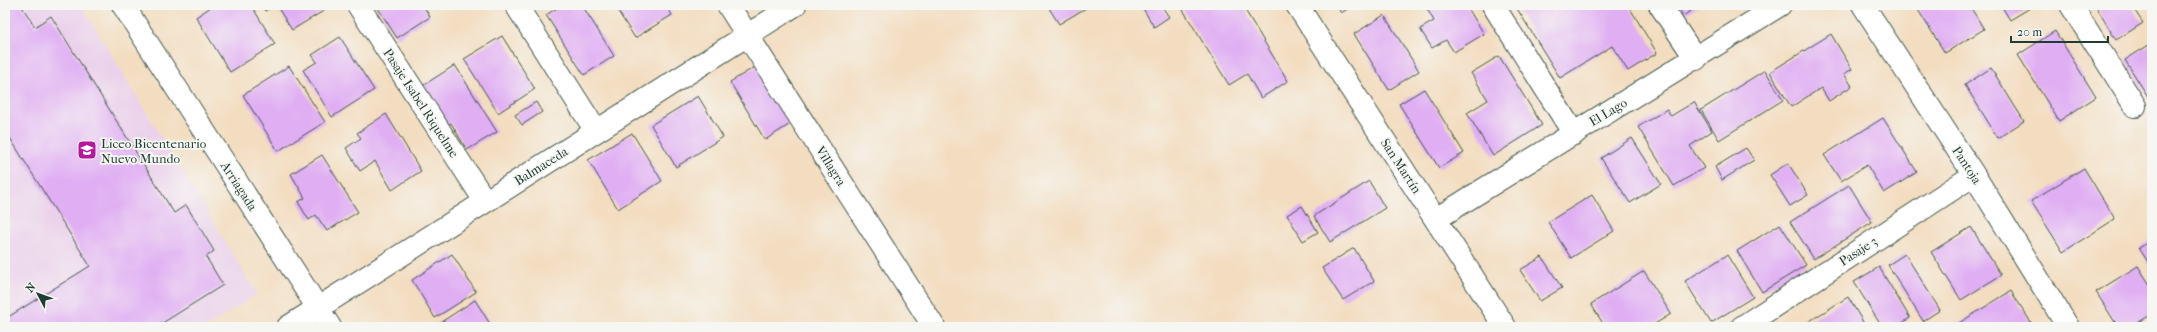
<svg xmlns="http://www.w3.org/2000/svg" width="2157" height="332" font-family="'IM FELL French Canon',serif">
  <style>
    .built { fill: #ebd1eb }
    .building { fill: #e0aef3 }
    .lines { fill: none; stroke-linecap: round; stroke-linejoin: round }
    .minor-casing { stroke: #3f5549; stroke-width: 24 }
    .minor { stroke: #fff; stroke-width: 22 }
    .labels { text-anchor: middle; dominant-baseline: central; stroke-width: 3.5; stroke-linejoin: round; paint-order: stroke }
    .street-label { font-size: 13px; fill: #1f3d34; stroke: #f6f6f2 }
    .poi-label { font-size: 13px; fill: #1f3d34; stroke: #f6f6f2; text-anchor: start }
  </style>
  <rect width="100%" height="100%" fill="#f6f6f2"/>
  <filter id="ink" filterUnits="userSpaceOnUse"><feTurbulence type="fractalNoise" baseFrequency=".025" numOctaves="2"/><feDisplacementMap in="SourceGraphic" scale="8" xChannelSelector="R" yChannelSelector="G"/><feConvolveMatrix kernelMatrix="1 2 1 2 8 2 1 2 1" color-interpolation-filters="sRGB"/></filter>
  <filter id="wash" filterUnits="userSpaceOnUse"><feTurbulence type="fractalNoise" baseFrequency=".012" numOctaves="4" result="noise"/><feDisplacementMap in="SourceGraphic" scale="16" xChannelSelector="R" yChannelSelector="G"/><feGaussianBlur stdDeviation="0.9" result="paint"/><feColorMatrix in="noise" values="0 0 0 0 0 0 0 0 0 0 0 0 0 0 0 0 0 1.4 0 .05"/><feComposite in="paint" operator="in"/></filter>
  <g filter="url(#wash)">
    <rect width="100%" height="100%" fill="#f3ddc0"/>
    <path class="built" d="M5,5H81L257,294L206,327H5Z"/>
    <g id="blocks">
      <path class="building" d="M5,5H21L35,27L51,16L174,213L186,205L214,251L206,257L223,285L156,327H5V319L90,266L5,130V110L9,107L5,100Z
        M214,5H251L275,44L230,72L196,17Z
        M261,5H275L265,11Z
        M276,5H322L325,10L292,30Z
        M376,5H423L430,17L397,38Z
        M562,5H582L614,56L584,75L546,15Z
        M614,5H666L672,15L635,38Z
        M1047,5H1091L1059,24Z
        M1141,5H1161L1169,17L1154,27Z
        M1180,5H1242L1288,81L1261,98L1247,74L1229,85Z
        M1336,5H1354L1341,13Z
        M1425,5H1466L1484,34L1454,52L1446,40L1432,48L1420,29L1434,21Z
        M1519,5H1628L1657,53L1628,71L1612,46L1560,78L1516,7Z
        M1677,5H1700L1683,16Z
        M1915,5H1969L1984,29L1945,53Z
        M2001,5H2035L2010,20Z
        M2095,5H2131L2143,23L2116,40Z
        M1384,15L1419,71L1389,90L1354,34Z
        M2055,31L2096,97L2059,121L2018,55Z
        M1831,34L1852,69L1844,74L1852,86L1829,101L1821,88L1791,107L1770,72Z
        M502,36L535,89L498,113L464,59Z
        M340,37L374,90L332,117L303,70L317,62L312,55Z
        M2152,43V103L2125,60Z
        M1499,56L1542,125L1493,156L1467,113L1488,100L1471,73Z
        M760,64L795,121L765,140L730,82Z
        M455,65L497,132L467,150L451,123L443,127L419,88Z
        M289,66L325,122L278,151L243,95Z
        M1991,68L2024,121L1998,138L1965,85Z
        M1765,70L1783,100L1719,140L1701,110Z
        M1424,89L1464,153L1439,168L1399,104Z
        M698,96L723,137L676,167L651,125Z
        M536,102L542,112L522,125L515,115Z
        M1694,102L1712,131L1690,146L1704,168L1674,186L1638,127L1667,109L1671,116Z
        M386,114L421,171L392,190L375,161L360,171L346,148L361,138L357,133Z
        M1883,118L1917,172L1884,193L1867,165L1841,181L1824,155Z
        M632,133L662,181L618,209L588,160Z
        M1632,138L1661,184L1630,203L1601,158Z
        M1746,148L1754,160L1722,180L1715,167Z
        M322,155L358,212L327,231L316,215L309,220L298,202L305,198L291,174Z
        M1788,163L1808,195L1790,206L1770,175Z
        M2084,168L2115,219L2063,252L2031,201Z
        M1369,181L1385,208L1330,242L1314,216Z
        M1849,185L1872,222L1814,259L1790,222Z
        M1592,195L1614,231L1571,258L1548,222Z
        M1302,206L1318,232L1303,241L1287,215Z
        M1780,224L1806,265L1762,292L1737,251Z
        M1971,227L2001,275L1961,300L1931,252Z
        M2152,240V268L2139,248Z
        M1354,248L1374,281L1343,300L1322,268Z
        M452,254L476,292L435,318L412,280Z
        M1905,254L1940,310L1923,321L1888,265Z
        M1727,255L1753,297L1711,323L1685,281Z
        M1542,257L1562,288L1540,301L1520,270Z
        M2138,266L2152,288V314L2131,327H2118L2096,292Z
        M1879,267L1910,318L1896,327H1882L1854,282Z
        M1644,271L1671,314L1650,327H1605L1591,304Z
        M2011,291L2034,327H1955L1954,326Z
        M1848,297L1866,327H1800Z
        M475,300L492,327H436L435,326Z"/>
    </g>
  </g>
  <g filter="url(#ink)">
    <use href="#blocks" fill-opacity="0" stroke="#3f5549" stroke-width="1"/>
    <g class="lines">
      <g class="minor-casing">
        <path id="minor" d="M123,5L330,327
          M358,5L485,201
          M516,5L596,131
          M728,5L934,327
          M1297,5L1505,327
          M1493,5L1574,134
          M1660,5L1696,59
          M1863,5L1974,175L2068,327
          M2071,5L2135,106
          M1436,219L1780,5
          M288,327L795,5
          M1742,327L1974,175"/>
      </g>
      <use href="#minor" class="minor"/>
    </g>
  </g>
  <defs>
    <g id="school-square" transform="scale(1)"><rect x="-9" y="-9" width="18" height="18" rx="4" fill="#b5179e" stroke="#f6f6f2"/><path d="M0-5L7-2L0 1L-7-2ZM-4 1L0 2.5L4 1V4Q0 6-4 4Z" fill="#fff"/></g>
  </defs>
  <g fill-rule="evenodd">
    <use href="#school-square" x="87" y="150"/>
  </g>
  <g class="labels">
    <g class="street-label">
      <text transform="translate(421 103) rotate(57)">Pasaje Isabel Riquelme</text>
      <text transform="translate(1608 112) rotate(-31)">El Lago</text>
      <text transform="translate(1967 165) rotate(57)">Pantoja</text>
      <text transform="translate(541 166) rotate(-32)">Balmaceda</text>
      <text transform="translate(831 166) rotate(58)">Villagra</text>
      <text transform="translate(1401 166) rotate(57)">San Martín</text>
      <text transform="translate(239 186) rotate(57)">Arriagada</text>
      <text transform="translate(1858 251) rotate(-33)">Pasaje 3</text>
    </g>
    <g class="poi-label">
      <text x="101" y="143">Liceo Bicentenario<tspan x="101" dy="15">Nuevo Mundo</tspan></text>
    </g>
  </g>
  <rect width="2157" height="332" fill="none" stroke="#f6f6f2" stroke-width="20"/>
  <g transform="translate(38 294) rotate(311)" stroke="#f6f6f2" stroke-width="3" paint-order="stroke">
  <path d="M0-3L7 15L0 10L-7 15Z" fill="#1f3d34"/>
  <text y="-6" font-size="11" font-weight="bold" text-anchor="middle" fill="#1f3d34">N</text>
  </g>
  <path d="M2011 36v6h97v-6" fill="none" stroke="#1f3d34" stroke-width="2"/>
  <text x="2017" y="36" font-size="12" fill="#1f3d34" stroke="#f6f6f2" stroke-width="3" paint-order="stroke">20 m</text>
</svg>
